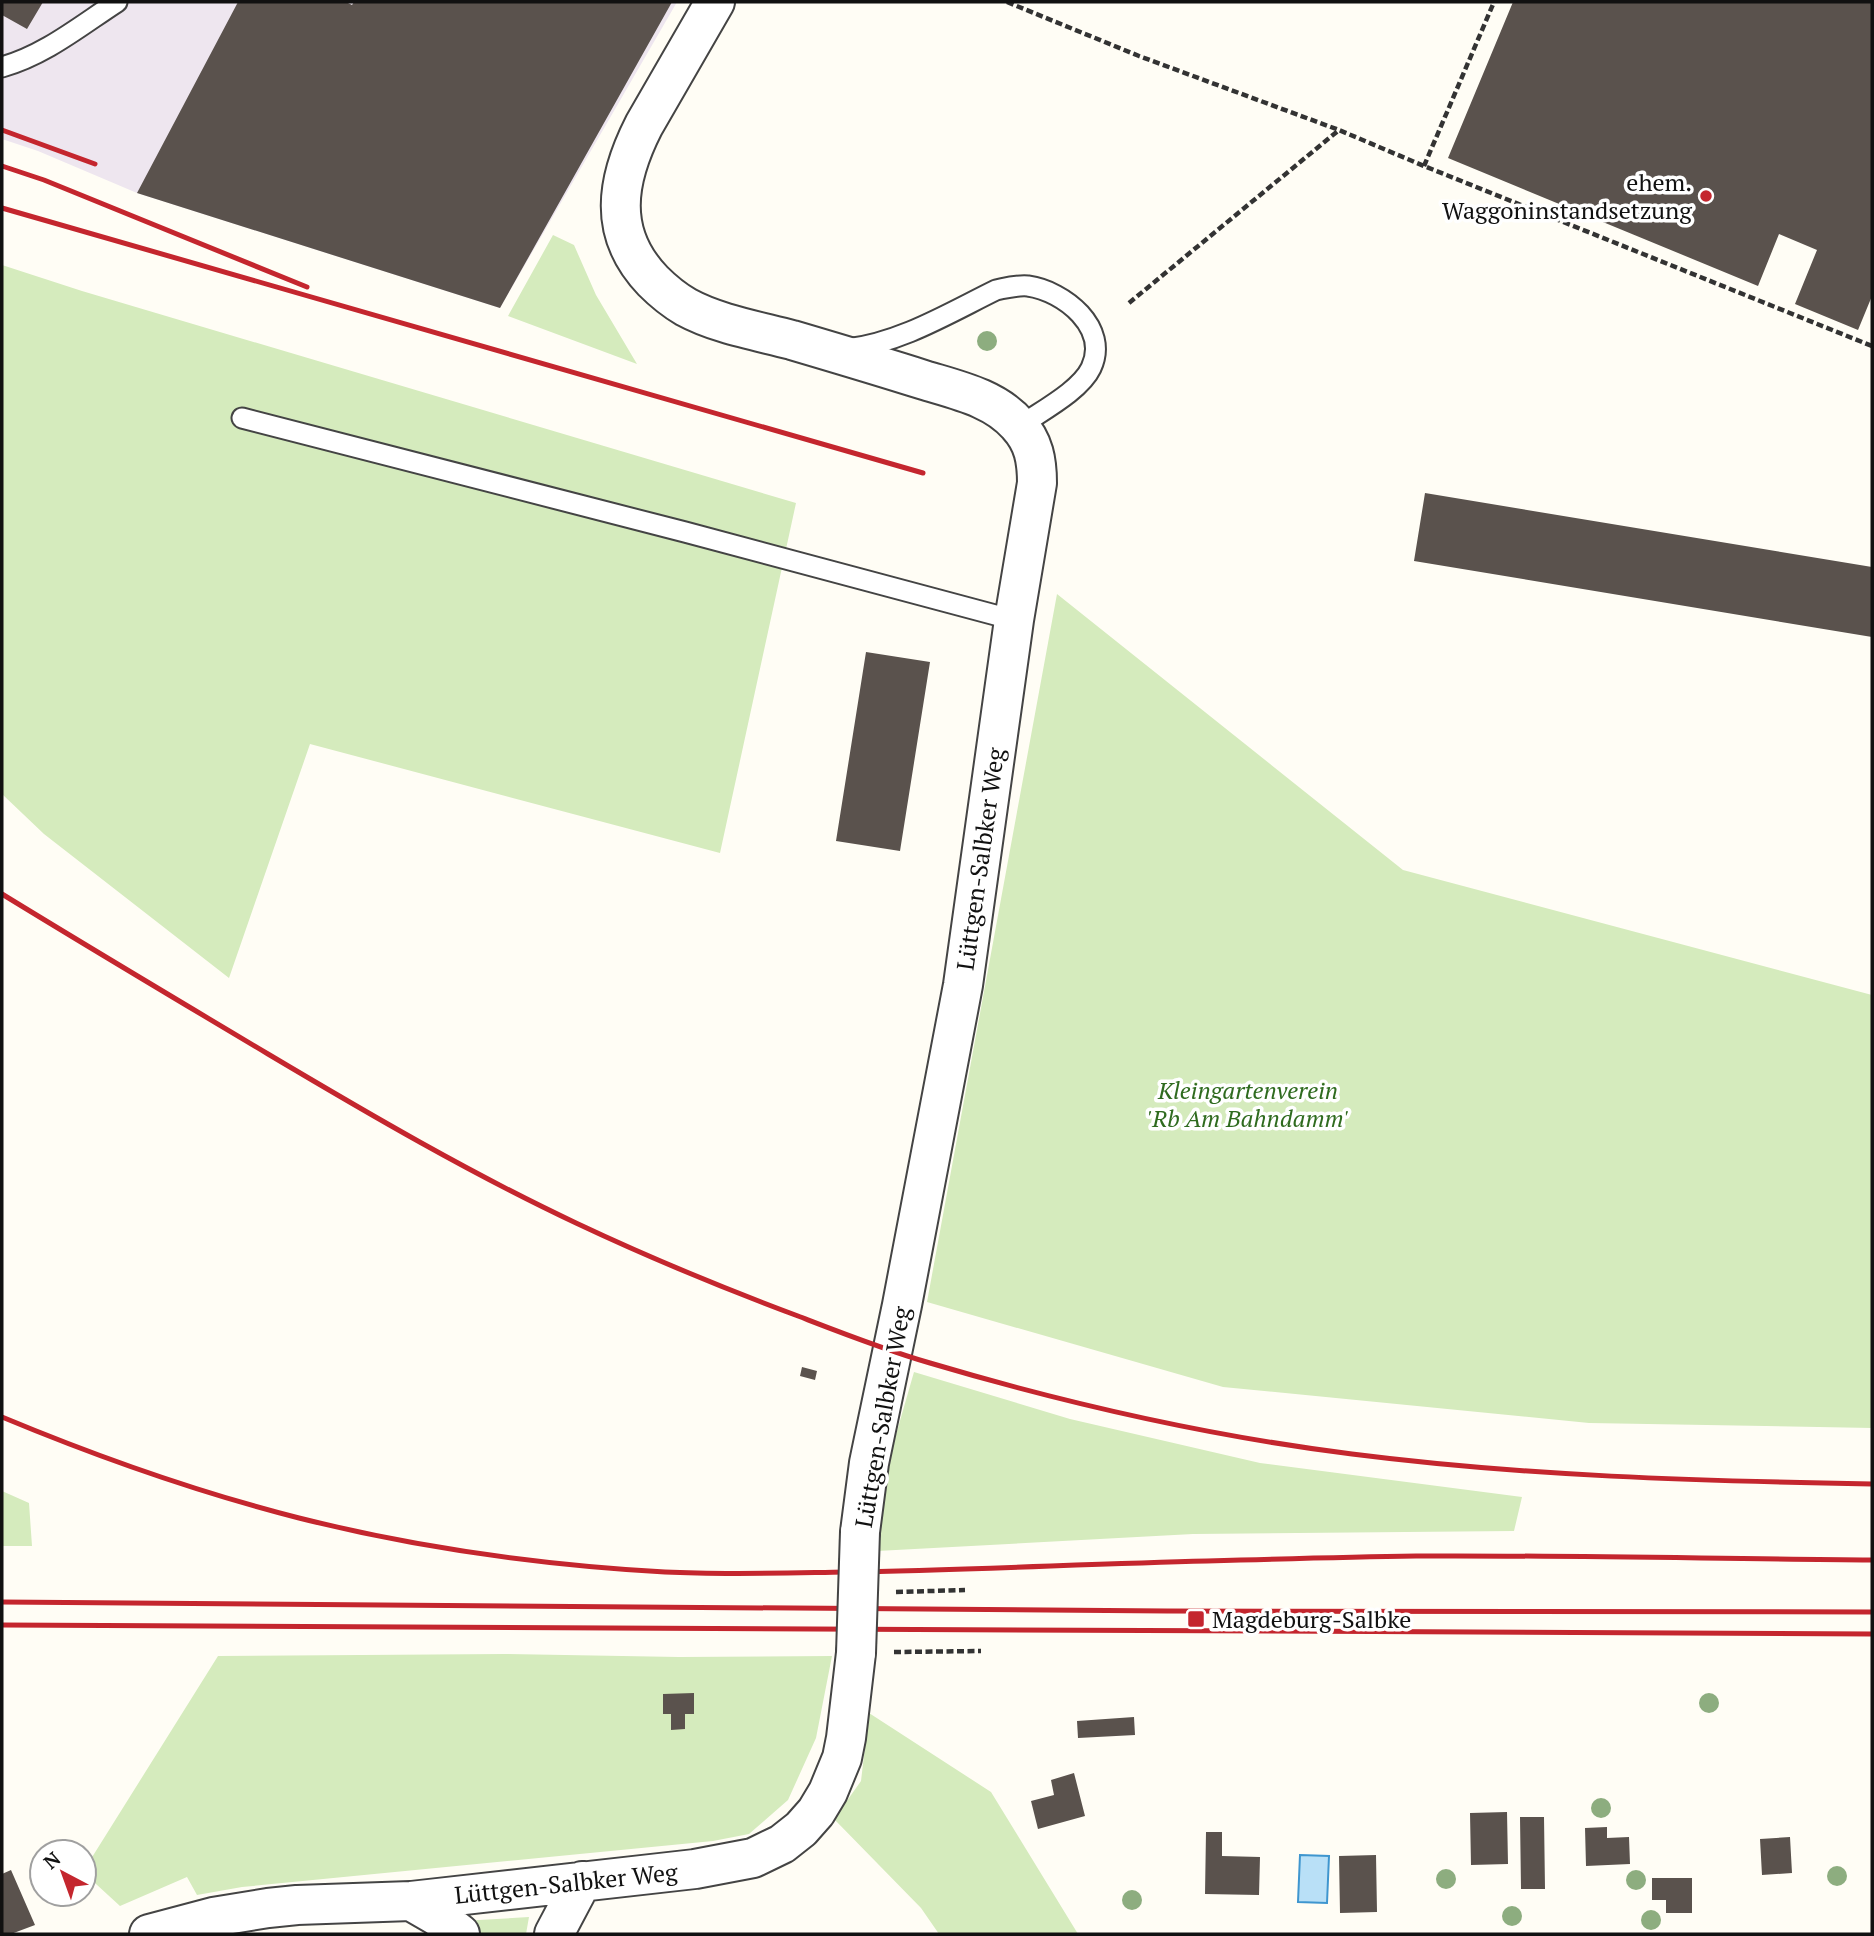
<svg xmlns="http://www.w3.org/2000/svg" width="1874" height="1936" font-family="'PT Serif',serif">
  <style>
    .industrial { fill: #eee6ef }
    .green { fill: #d5ebbd }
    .water { fill: #b9e0f7; stroke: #3f96cf; stroke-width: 2 }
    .building { fill: #5a524d }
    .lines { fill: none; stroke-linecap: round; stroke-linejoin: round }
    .lane-casing { stroke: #444; stroke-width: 23 }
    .street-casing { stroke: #444; stroke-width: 42 }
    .path { stroke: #333; stroke-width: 4.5; stroke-dasharray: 7 3.5; stroke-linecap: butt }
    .lane { stroke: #fff; stroke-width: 19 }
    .street { stroke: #fff; stroke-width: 38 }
    .rail { stroke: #c4262e; stroke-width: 5 }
    .street-bridge-casing { stroke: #444; stroke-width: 42; stroke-linecap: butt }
    .street-bridge { stroke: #fff; stroke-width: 38 }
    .tree { fill: #8dad7f }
    .poi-dot { fill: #c4262e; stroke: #fff; stroke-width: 2.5 }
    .labels { text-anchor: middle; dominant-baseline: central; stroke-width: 7; stroke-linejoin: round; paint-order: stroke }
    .poi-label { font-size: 24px; fill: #111; stroke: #fff; text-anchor: end }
    .street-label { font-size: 24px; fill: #111; stroke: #fff }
    .park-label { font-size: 24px; font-style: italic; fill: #2f6b1f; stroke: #fff }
  </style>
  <rect width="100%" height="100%" fill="#fffdf5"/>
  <path class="industrial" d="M2,2H677L500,308L137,193L38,151L2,139Z"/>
  <path class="green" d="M553,235L574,245L596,295L637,364L508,316Z
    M2,265L82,291L796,503L720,853L310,744L229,978L44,834L2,794Z
    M1057,594L1403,870L1872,995V1428L1589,1423L1223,1387L927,1302Z
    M914,1372L1070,1419L1260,1463L1522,1497L1514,1531L1193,1534L877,1551L887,1466Z
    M2,1491L29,1503L32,1546H2Z
    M504,1654L679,1657L832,1656L816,1738L788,1800L749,1834L713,1841L242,1887L197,1895L187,1877L120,1906L84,1873V1870L218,1656Z
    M869,1713L991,1792L1078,1934H939L921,1908L834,1819L861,1781Z
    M529,1917L526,1934H482L462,1921Z"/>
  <path class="water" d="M1300,1855L1329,1856L1327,1903L1298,1902Z"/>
  <path class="building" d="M2,2H43L27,29L2,15Z
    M238,2H346L352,5L354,2H672L500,308L137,193Z
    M1513,2H1872V296L1858,330L1795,304L1817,250L1779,234L1758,286L1448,158Z
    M1425,493L1872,567V637L1414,561Z
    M866,652L930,662L900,851L836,841Z
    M802,1367L817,1371L815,1380L800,1376Z
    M694,1693V1714H685V1729L671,1730V1714H663V1694Z
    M1134,1717L1135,1735L1078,1738L1077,1721Z
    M1074,1773L1085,1816L1038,1829L1031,1801L1054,1795L1051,1780Z
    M1507,1812L1508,1864L1471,1865L1470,1813Z
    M1520,1817H1544L1545,1889H1521Z
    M1607,1827V1838L1629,1837L1630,1864L1586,1866L1585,1828Z
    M1206,1832H1222V1856L1260,1857L1259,1895L1205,1894Z
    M1790,1837L1792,1873L1762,1875L1760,1839Z
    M1376,1855L1377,1912L1340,1913L1339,1856Z
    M11,1870L35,1925L11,1934H2V1874Z
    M1652,1878H1692V1913H1666V1900H1652Z"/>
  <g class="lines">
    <g class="lane-casing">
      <path id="lane" d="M2,67C45,55 80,26 117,2
        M847,349C900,343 949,313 996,290C1006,288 1016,285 1028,286C1064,291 1110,328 1091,368C1080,391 1041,411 1020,426
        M242,418L685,532L1014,620"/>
    </g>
    <g class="street-casing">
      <path id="street" d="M715,2L644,125C616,180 607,233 653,281C663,291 674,300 686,307C717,324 758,331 792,340C836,353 880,366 924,380C957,390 995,398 1018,425C1034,442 1037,461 1037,483L1014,620L963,985L902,1305L869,1463L860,1532
        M411,1901L437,1916L460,1934
        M149,1934L213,1917L268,1908L297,1905L411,1901L695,1869L753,1858L782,1844L801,1829L816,1812L828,1792L842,1758L846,1738L856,1653
        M554,1934L582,1881"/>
    </g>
    <path class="path" d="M1007,2L1139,56L1339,130
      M1424,166L1494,2
      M1129,303L1339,130L1424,166L1872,346
      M896,1592L965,1590
      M894,1652L981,1651"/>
    <use href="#lane" class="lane"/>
    <use href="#street" class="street"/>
    <path class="rail" d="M2,130L95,164
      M2,166L44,180L307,287
      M2,208L923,473
      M2,894C90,948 179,1001 268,1054C369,1114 470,1173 576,1223C648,1257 723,1288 798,1316C842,1333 885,1350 930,1363C1068,1404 1209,1436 1352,1454C1524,1476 1698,1481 1872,1484
      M2,1417C98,1457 197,1492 299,1518C418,1548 542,1565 665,1572C725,1575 785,1573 846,1572C966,1570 1086,1564 1207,1561C1276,1559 1346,1557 1416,1556C1568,1555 1720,1559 1872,1560
      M2,1602L1167,1611L1872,1612
      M2,1625L1872,1634"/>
    <g class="street-bridge-casing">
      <path id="street-bridge" d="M856,1653L860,1532"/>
    </g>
    <use href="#street-bridge" class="street-bridge"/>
  </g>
  <g class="tree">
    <circle cx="987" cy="341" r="10"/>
    <circle cx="1709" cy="1703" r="10"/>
    <circle cx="1601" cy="1808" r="10"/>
    <circle cx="1837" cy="1876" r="10"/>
    <circle cx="1446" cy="1879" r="10"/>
    <circle cx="1636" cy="1880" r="10"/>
    <circle cx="1132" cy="1900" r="10"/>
    <circle cx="1512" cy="1916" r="10"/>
    <circle cx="1651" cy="1920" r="10"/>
  </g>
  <g class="poi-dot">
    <circle cx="1706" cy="196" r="7"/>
    <rect x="1187" y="1610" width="18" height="18" rx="3.5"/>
  </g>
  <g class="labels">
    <g class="poi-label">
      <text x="1692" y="182">ehem.<tspan x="1692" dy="28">Waggoninstandsetzung</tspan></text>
      <text x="1212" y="1619" text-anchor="start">Magdeburg-Salbke</text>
    </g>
    <g class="street-label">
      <text transform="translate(980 859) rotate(-82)">Lüttgen-Salbker Weg</text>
      <text transform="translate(882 1417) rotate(-80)">Lüttgen-Salbker Weg</text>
      <text transform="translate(566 1883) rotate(-6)">Lüttgen-Salbker Weg</text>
    </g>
    <g class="park-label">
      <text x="1248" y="1090">Kleingartenverein<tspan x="1248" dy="28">'Rb Am Bahndamm'</tspan></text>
    </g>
  </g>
  <rect width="1874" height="1936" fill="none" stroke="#111111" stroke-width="7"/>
  <g transform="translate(63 1873) rotate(319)"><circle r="33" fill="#ffffff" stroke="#a0a0a0" stroke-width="2"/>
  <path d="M0-5L12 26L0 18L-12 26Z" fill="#c4262e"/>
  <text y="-10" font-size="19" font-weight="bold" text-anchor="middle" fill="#111111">N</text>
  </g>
</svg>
